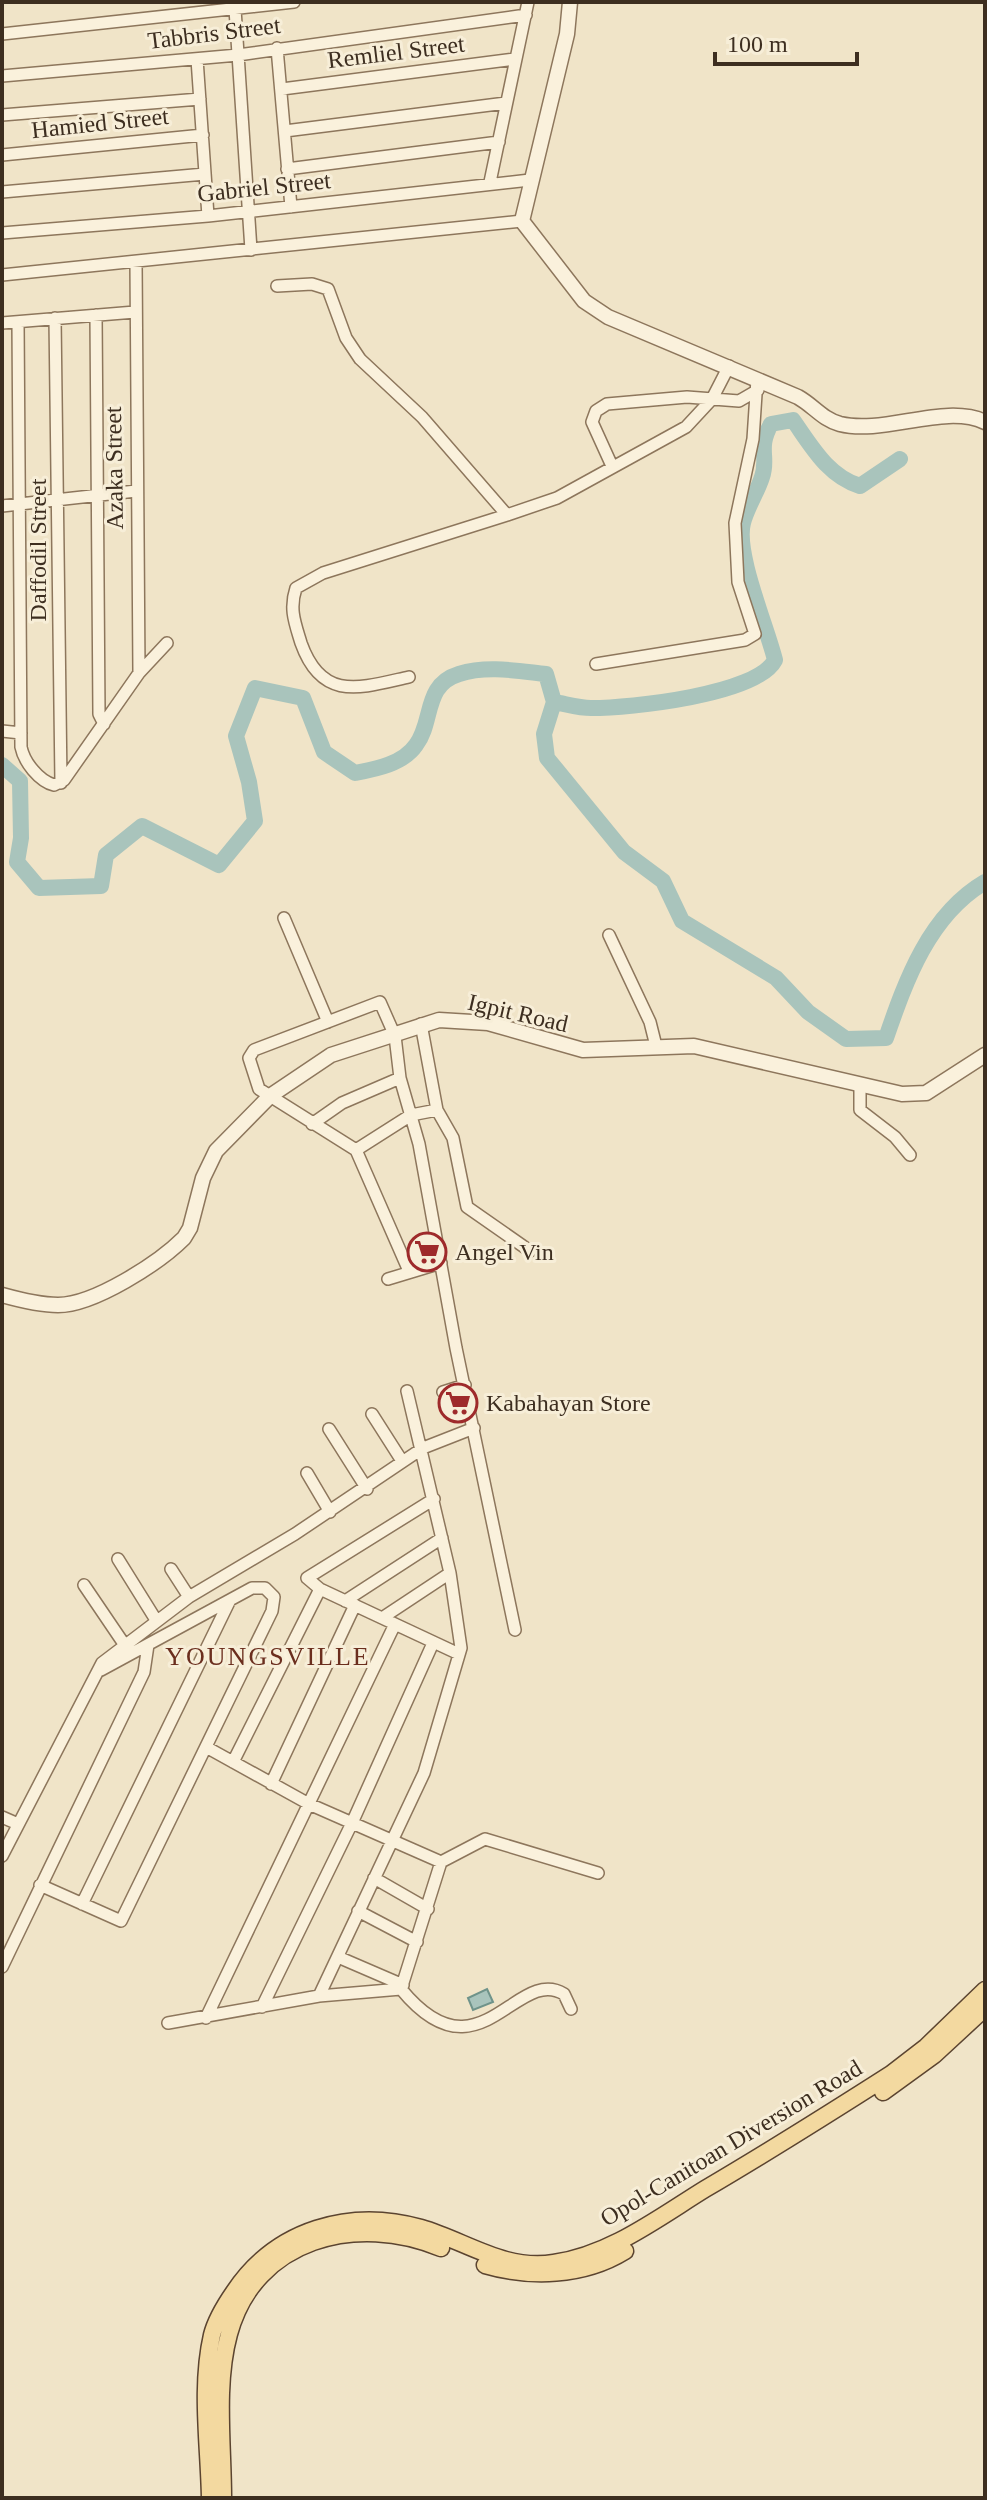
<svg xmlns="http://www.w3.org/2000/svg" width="987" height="2500" font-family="Georgia,serif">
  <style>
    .water { fill: url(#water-waves); stroke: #6f938a; stroke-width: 2 }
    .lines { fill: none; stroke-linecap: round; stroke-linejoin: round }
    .river { stroke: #a9c4bc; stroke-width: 16 }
    .minor-casing { stroke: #8d765c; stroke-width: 14 }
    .tertiary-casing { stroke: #8d765c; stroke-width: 17 }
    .primary-casing { stroke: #5b4430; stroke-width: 19 }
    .minor { stroke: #faf1dc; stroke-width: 11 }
    .tertiary { stroke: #faf1dc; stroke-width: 14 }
    .primary { stroke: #f3d9a0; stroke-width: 16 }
    .labels { text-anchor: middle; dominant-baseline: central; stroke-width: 6; stroke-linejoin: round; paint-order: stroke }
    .street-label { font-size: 24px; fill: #3d2e20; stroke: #f7eed8 }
    .poi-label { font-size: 24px; fill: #3d2e20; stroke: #f7eed8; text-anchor: start }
    .neighbourhood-label { font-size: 26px; letter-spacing: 2px; fill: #6b2e1e; stroke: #f7eed8 }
  </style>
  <defs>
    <pattern id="water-waves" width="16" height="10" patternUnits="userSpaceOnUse" patternTransform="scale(2)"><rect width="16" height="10" fill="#a9c4bc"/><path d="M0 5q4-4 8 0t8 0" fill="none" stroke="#8ba098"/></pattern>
  </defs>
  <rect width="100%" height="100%" fill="#f0e4c8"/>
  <path class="water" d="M487,1989L493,2002L473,2010L468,1998Z"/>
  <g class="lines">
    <path class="river" d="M554,702C566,704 579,708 591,708C630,708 757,695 775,660C767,627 735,553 743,523C747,507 757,493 762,477C769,457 757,449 771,424L793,420C812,447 828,476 860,486L900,459
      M2,765L20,781L21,838L17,862L39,888L101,886L106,855L142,826L219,865L255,821L249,782L236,736L255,688L303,698L324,752L355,773C376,769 403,764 416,745C434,721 423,685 459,674C487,665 518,671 546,674L554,702L544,734L547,758L624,852L663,881L682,921L776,978L808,1012L846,1039L886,1038C906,980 929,915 985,882"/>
    <g class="minor-casing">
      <path id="minor" d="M235,9L251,250
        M2,34L294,2
        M277,48L291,207
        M197,59L208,216
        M2,76L238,55L526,15
        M282,89L515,59
        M2,115L200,99
        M285,131L506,103
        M2,155L203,135
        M287,169L499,142
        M490,182L528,2
        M2,192L205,174
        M2,233L208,216L530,180
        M136,262L139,673
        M2,275L522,221
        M277,286L312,284L328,289L346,338L360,359L422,417L507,515L557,498L686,427L712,399L729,366
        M96,315L99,714L104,724
        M55,318L61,783
        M18,322L21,747C24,762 39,781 54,785L64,780L139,673L167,643
        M2,323L135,312
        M612,466L592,422L596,411L607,404L687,397L739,401L758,390
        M2,506L136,491
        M596,664L745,640L755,634L738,582L735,523L753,439L757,379
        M409,677C360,688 322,702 301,643C295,623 289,609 296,588L323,573L507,515
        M2,731L21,733
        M284,918L328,1022
        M609,935L650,1022L656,1046
        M860,1086V1110L895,1137L910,1155
        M437,1110L453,1138L467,1207L530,1251
        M312,1124L342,1103L400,1078
        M356,1150L411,1115L437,1110L421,1024
        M409,1271L356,1150L259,1089L249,1058L254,1050L380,1002L395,1036L400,1078L419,1144L456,1348L515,1630
        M388,1279L441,1263
        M443,1392L465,1385
        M372,1414L402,1461
        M329,1429L367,1489
        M307,1473L330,1512
        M434,1499L307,1578L320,1589L459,1654
        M118,1559L156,1620
        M171,1569L189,1597
        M84,1585L124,1644
        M345,1601L442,1538
        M382,1618L450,1573
        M233,1762L320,1589
        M271,1784L355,1605
        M2,1817L18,1824
        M2,1856L102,1663L189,1597L295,1534L423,1448L474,1428
        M441,1862L485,1839L598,1873
        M374,1878L428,1909
        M40,1885L121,1921L272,1611L274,1597L265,1588H252L101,1670
        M82,1904L230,1600
        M358,1911L417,1942
        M338,1957L403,1985
        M2,1967L144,1672L148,1645
        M401,1989C479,2084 516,1965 564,1994L571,2009
        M319,1996L424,1773L461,1648L450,1573L407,1391
        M262,2007L352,1823L433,1643
        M206,2018L395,1624
        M168,2023L319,1996L401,1989L441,1862L309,1804L206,1747"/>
    </g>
    <g class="tertiary-casing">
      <path id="tertiary" d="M570,2L567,34L522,221L584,301L608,317L798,397C814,406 822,419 840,424C884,435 945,403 985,422
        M2,1295C20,1300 39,1305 58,1305C94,1305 159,1263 184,1238L190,1228L203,1178L216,1151L270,1096L331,1055L439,1020L488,1023L583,1050L694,1046L902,1094L926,1093L985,1055"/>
    </g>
    <g class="primary-casing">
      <path id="primary" d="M883,2092L934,2055L985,2008
        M485,2265C530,2278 583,2277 625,2251
        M210,2498C209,2445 200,2387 212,2335C216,2319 225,2305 234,2292C276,2229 350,2208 421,2228C466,2241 504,2271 554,2263C610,2255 658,2218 705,2189C768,2152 830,2113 891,2074L926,2047L985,1990
        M223,2498C223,2445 215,2385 229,2334C255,2238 357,2213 441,2248"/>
    </g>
    <use href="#minor" class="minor"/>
    <use href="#tertiary" class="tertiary"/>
    <use href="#primary" class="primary"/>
  </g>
  <defs>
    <g id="supermarket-ring" transform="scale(2)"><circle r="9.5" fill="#f7eed8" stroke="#9e2a2b" stroke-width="1.5"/><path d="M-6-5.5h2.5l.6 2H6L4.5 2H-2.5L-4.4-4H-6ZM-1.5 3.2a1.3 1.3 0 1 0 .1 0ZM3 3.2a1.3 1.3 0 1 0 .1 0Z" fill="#9e2a2b"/></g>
  </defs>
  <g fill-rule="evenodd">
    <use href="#supermarket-ring" x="427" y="1252"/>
    <use href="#supermarket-ring" x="458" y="1403"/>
  </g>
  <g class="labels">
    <g class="street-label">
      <text transform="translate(214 33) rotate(-7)">Tabbris Street</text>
      <text transform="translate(396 52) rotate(-7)">Remliel Street</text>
      <text transform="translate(100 123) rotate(-6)">Hamied Street</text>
      <text transform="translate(264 187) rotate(-6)">Gabriel Street</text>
      <text transform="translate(114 468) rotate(-91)">Azaka Street</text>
      <text transform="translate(38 550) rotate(-90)">Daffodil Street</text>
      <text transform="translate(518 1013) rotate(13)">Igpit Road</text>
      <text transform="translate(731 2143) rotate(-31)">Opol-Canitoan Diversion Road</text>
    </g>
    <g class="poi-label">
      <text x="455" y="1252">Angel Vin</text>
      <text x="486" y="1403">Kabahayan Store</text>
    </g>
    <g class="neighbourhood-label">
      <text x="268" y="1656">YOUNGSVILLE</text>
    </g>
  </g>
  <rect width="987" height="2500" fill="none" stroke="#3d2e20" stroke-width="8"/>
  <path d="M715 52v12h142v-12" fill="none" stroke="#3d2e20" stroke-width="4"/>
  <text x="727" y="52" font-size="24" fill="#3d2e20" stroke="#f7eed8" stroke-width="6" paint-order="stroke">100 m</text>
</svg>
